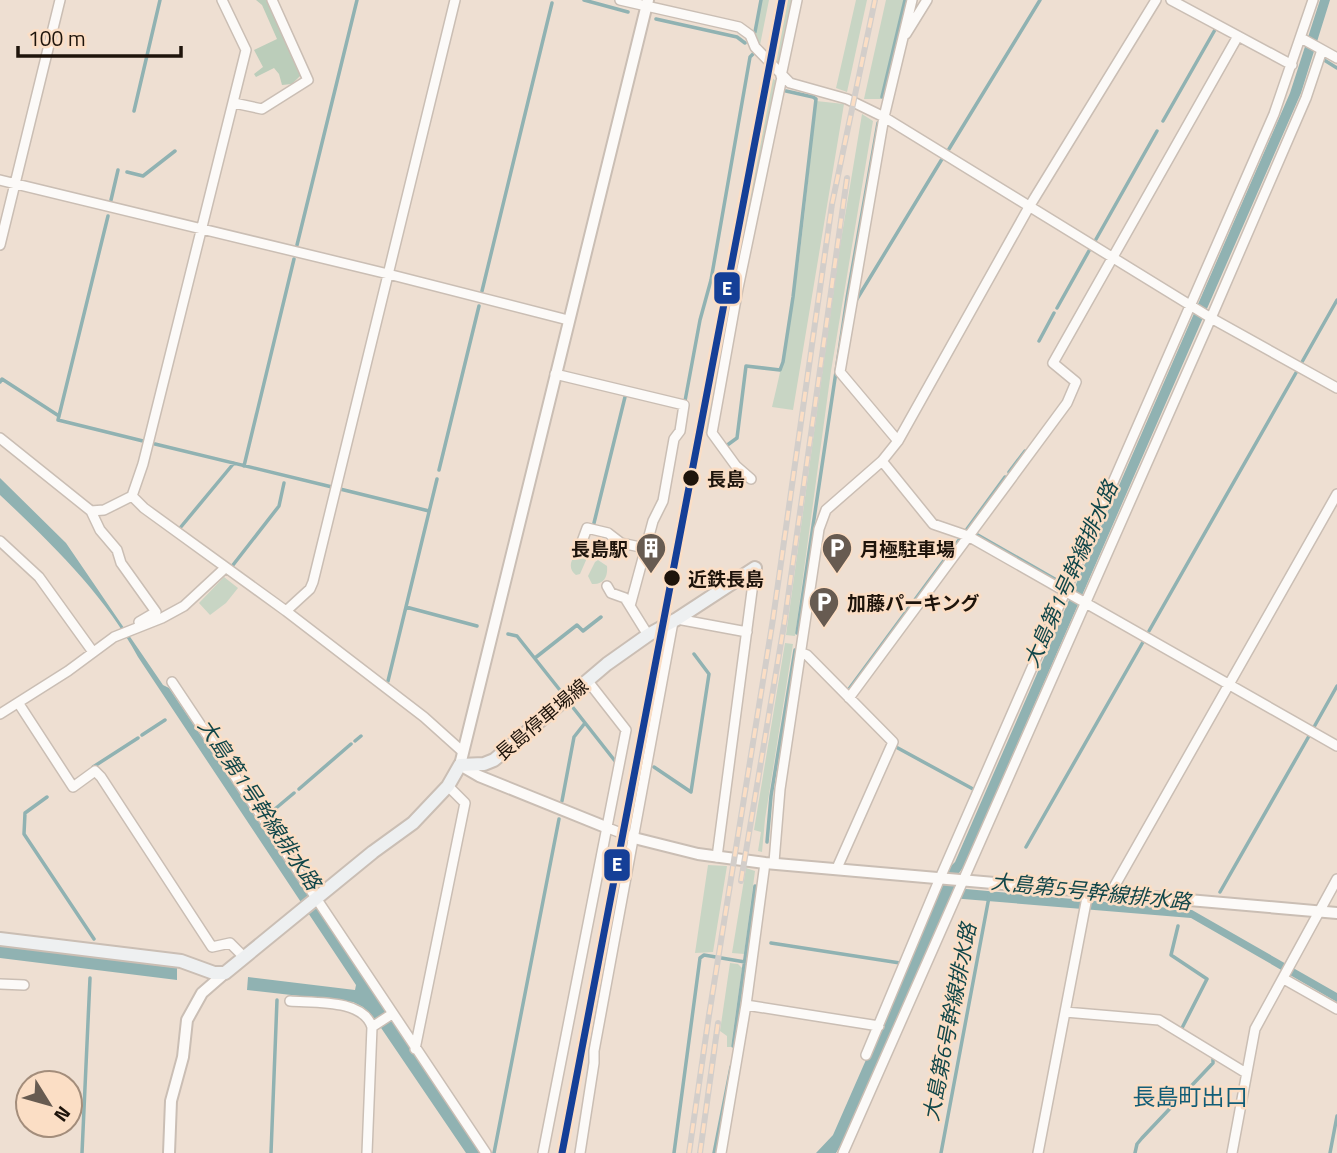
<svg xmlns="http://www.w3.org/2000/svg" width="1337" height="1153" font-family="'Titillium Web','Noto Sans JP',sans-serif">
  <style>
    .green { fill: #c8d5c4 }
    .forest { fill: #bbcdba }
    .water { fill: #90b2b2 }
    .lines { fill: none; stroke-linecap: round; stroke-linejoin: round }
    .stream { stroke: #90b2b2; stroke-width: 3.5 }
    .minor-casing { stroke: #cabeb4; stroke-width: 12 }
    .tertiary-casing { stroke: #cabeb4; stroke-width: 14 }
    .secondary-casing { stroke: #cabeb4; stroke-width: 16 }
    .minor { stroke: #fcfaf8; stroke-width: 9 }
    .tertiary { stroke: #fcfaf8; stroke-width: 10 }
    .secondary { stroke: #eef0f1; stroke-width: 12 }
    .rail-casing { stroke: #d3ceca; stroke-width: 6 }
    .rail { stroke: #fbdec5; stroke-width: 3.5; stroke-dasharray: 10; stroke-linecap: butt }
    .rail-1-casing { stroke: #fbdec5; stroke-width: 12 }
    .rail-1 { stroke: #153f97; stroke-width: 7 }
    .stop-dot { fill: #1e140b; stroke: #fbdec5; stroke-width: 2.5 }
    .labels { text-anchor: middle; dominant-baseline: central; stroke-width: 5; stroke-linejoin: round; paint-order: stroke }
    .stop-label { font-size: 19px; font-weight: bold; fill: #1e140b; stroke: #fbdec5; text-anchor: start }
    .poi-label { font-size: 19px; font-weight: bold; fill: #1e140b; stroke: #fbdec5; text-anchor: start }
    .street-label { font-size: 19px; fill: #1e140b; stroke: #fbdec5 }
    .water-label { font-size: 21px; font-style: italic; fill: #114649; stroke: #fbdec5 }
    .quarter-label { font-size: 23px; fill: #125d77; stroke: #fbdec5 }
    .line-badge { stroke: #fbdec5; stroke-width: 2.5 }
    .badge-label { font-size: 19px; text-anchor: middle; font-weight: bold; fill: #fff }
  </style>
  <rect width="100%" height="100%" fill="#eedfd2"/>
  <path class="green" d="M762,0H769L760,45L755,38Z
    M785,0H794L779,66L772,59Z
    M856,0H867L847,92L836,88Z
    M886,0H904L881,99H864Z
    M769,75L777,82L706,433H704Z
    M816,101L844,104L793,410L772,407C797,307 806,203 816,101Z
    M862,114L873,121L831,371L795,636L786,635L839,252Z
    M584,554L587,558L580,574L576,575C569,570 569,561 576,555Z
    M598,560L607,566C608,577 604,585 592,584L588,576L595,562Z
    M224,577L238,588L226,603L210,615L199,603Z
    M785,643L793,644L765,819L762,852L758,851L761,832L754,830Z
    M708,865L727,866L713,952L695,953Z
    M746,868L755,871L744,954L732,953Z
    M730,963L738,964L742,968L731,1047H727V1036L720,1031Z"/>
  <path class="forest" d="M256,0H268L301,75L292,84L282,85L279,74L274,68L256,77L254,74L263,67L254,50L277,39L262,5Z"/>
  <path class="water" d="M1320,0H1330L1301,93L964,866L959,873L955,888L1192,910L1337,993V1002L1191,918L951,898L845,1138L836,1153H816L833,1135L951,866L955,862L1290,93Z
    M0,478L66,543L163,685L169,688L481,1153H466L375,1019L363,1007L353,1002L247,990L248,977L355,990L356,985L138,657C104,594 52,544 0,495Z
    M0,946L177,968V980L0,958Z"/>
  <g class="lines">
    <path class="stream" d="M584,0L628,12
      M656,19L737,37L745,43
      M755,32L761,0
      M1321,58L1337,68
      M882,97L905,0
      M134,111L160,0
      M1163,121L1216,28
      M949,149L1040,0
      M127,172L143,176L175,151
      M111,200L118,170
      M108,216L58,420L143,441
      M1095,241L1157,131
      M297,245L357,0
      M482,291L552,3
      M857,299L942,159
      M1057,308L1090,249
      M1039,341L1054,313
      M1302,362L1337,300
      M0,382L2,379L59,416
      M685,401L700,320L711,280L750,57L753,54
      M155,444L332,487
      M726,446L737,438L746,366L780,370L783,362L793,297L816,99L813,97L786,91
      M244,466L294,259
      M439,470L479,306
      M1009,472L1025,451
      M340,489L429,511
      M594,523L625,397
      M180,528L234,463
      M967,529L1005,477
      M976,534L1060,582
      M233,565L279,506L284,483
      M406,607L477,626
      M1149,631L1297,371
      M797,633L847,298L878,123
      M508,634L517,636L563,694
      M535,658L577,625L583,631L601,617
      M388,681L437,479
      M849,689L959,540
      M571,705L615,761
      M1314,727L1337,686
      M142,735L165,720
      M355,741L361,736
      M896,747L973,789
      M93,767L138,738
      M654,767L691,792L709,674L694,654
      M299,789L351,744
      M47,797L25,813L24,834L94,939
      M562,801L574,737L585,723
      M269,814L294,793
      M767,842L771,796L795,650
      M1026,847L1143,642
      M1220,892L1309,736
      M1178,926L1171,955L1207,979L1182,1028
      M771,943L900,963
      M733,1046L755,886
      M82,1153L90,978
      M271,1153L277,1000
      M494,1153L559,819
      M674,1153L700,958L704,955L745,962
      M714,1153L731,1067
      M941,1153L989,897
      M1135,1153L1137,1144L1142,1138L1213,1063V1059
      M1330,1153L1337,1116"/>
    <g class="minor-casing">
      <path id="minor" d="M620,0L739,27L750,35L755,47L790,83L847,99L884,117L1211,318L1337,388
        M1171,0L1292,65
        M906,34L927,0
        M1301,38L1337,58
        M781,76L797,0
        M234,103L262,109L308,80L272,0
        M0,180L388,274L568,320
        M0,245L60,0
        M555,374L684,405L680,431L674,439L663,501L653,521L630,606
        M0,438L91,511L100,530L117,550L121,563L156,612L139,622
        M898,441L840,372L884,117L912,0
        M882,461L933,524L968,536L1337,746
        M751,479L736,466L712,433L738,288L782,77
        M132,496L143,464L246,50L222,0
        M91,511L104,510L132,496L144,508L286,611L424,717L463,752
        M0,541L39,577L93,652
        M580,547L587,528L608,533L621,543L645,548
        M607,586L611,593L625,598L648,635
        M286,611L310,589L313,582L455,0
        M677,619L747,632
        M802,653L807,655L893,742L837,868
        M172,682L486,1153
        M849,698L1067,403L1076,382L1053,363L1238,36
        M19,704L73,787L95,771L101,777L212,947L230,943L244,957
        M0,714L68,671L114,637L162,618L184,606L225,568
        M608,828L634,838
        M717,857L755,568
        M774,862L780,789L819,529L826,510L882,461L898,441L1029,207L1156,0
        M1110,894L1337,494
        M1284,979L1337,1009
        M0,984L24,985
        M290,1001C315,1003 363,999 372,1027L367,1153
        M746,1005L879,1026
        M1065,1012L1159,1020L1246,1073
        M372,1027L392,1014
        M415,1049L465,803L448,786
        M866,1055L940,878L1274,114L1313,0
        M543,1153L626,730L587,680
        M580,1153L594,1063V1051L673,622
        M721,1153L746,1005L765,863
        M843,1153L1211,318L1306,98L1322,50
        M1038,1153L1088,892
        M1232,1153L1255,1029L1337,879"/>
    </g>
    <g class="tertiary-casing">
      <path id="tertiary" d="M608,828L479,776L460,765L648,0
        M634,838L698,854L765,863L1337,913
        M169,1153L171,1101L183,1057L187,1020L202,993L225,973"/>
    </g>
    <g class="secondary-casing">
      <path id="secondary" d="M0,939L181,961L214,973H225L373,852L413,823L448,786L460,765L484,764L494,760L607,664L648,635L677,619L755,568"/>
    </g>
    <use href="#minor" class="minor"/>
    <use href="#tertiary" class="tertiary"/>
    <use href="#secondary" class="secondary"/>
    <g class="rail-casing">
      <path id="rail" d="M741,881L785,619L847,178
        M689,1153L709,1015L773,619L832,204L875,0
        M700,1153L718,1023"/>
    </g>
    <use href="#rail" class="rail"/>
    <g class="rail-1-casing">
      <path id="rail-1" d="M562,1153L782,0"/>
    </g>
    <use href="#rail-1" class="rail-1"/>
  </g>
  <defs>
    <g id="building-pin" transform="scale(1.575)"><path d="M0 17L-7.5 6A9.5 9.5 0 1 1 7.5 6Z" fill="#675b51" stroke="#fbdec5"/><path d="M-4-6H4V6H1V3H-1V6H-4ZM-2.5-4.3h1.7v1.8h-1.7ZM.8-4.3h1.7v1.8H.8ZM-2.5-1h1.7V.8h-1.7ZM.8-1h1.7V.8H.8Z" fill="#fff"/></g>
    <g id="parking-pin" transform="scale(1.575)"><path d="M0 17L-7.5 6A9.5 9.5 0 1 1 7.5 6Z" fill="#675b51" stroke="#fbdec5"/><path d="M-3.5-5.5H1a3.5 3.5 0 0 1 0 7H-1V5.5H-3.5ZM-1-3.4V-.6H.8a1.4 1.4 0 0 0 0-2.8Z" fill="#fff"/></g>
  </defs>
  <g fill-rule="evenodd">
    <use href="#building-pin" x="651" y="548"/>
    <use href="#parking-pin" x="837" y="548"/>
    <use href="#parking-pin" x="824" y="602"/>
  </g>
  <g class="stop-dot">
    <circle cx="691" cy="478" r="9"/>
    <circle cx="672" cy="578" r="9"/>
  </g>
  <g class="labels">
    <g class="stop-label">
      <text x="707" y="478">長島</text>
      <text x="688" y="578">近鉄長島</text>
    </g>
    <g class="poi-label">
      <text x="628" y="548" text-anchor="end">長島駅</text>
      <text x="860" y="548">月極駐車場</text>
      <text x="847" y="602">加藤パーキング</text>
    </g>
    <g class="street-label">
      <text transform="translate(541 719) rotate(-40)">長島停車場線</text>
    </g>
    <g class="water-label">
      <text transform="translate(1070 574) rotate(-66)">大島第1号幹線排水路</text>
      <text transform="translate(260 804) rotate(56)">大島第1号幹線排水路</text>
      <text transform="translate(1091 891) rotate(6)">大島第5号幹線排水路</text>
      <text transform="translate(949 1022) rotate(-79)">大島第6号幹線排水路</text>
    </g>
    <g class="quarter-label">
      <text x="1190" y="1096">長島町出口</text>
    </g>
  </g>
  <g class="line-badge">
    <rect x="713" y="271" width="28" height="34" rx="7" fill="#153f97"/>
    <rect x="603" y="848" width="28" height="34" rx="7" fill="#153f97"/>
  </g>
  <g class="badge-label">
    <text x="727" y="295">E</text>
    <text x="617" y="871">E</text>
  </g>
  <g transform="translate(49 1104) rotate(127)"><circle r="33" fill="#fbdec5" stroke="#a38d7b" stroke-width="2"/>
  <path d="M0-5L12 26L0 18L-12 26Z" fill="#675b51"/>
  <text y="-10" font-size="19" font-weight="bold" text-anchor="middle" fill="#1e140b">N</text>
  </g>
  <path d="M18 46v10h163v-10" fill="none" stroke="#1e140b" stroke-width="3.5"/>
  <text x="28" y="46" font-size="21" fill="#1e140b" stroke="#fbdec5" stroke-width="5" paint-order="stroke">100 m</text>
</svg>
